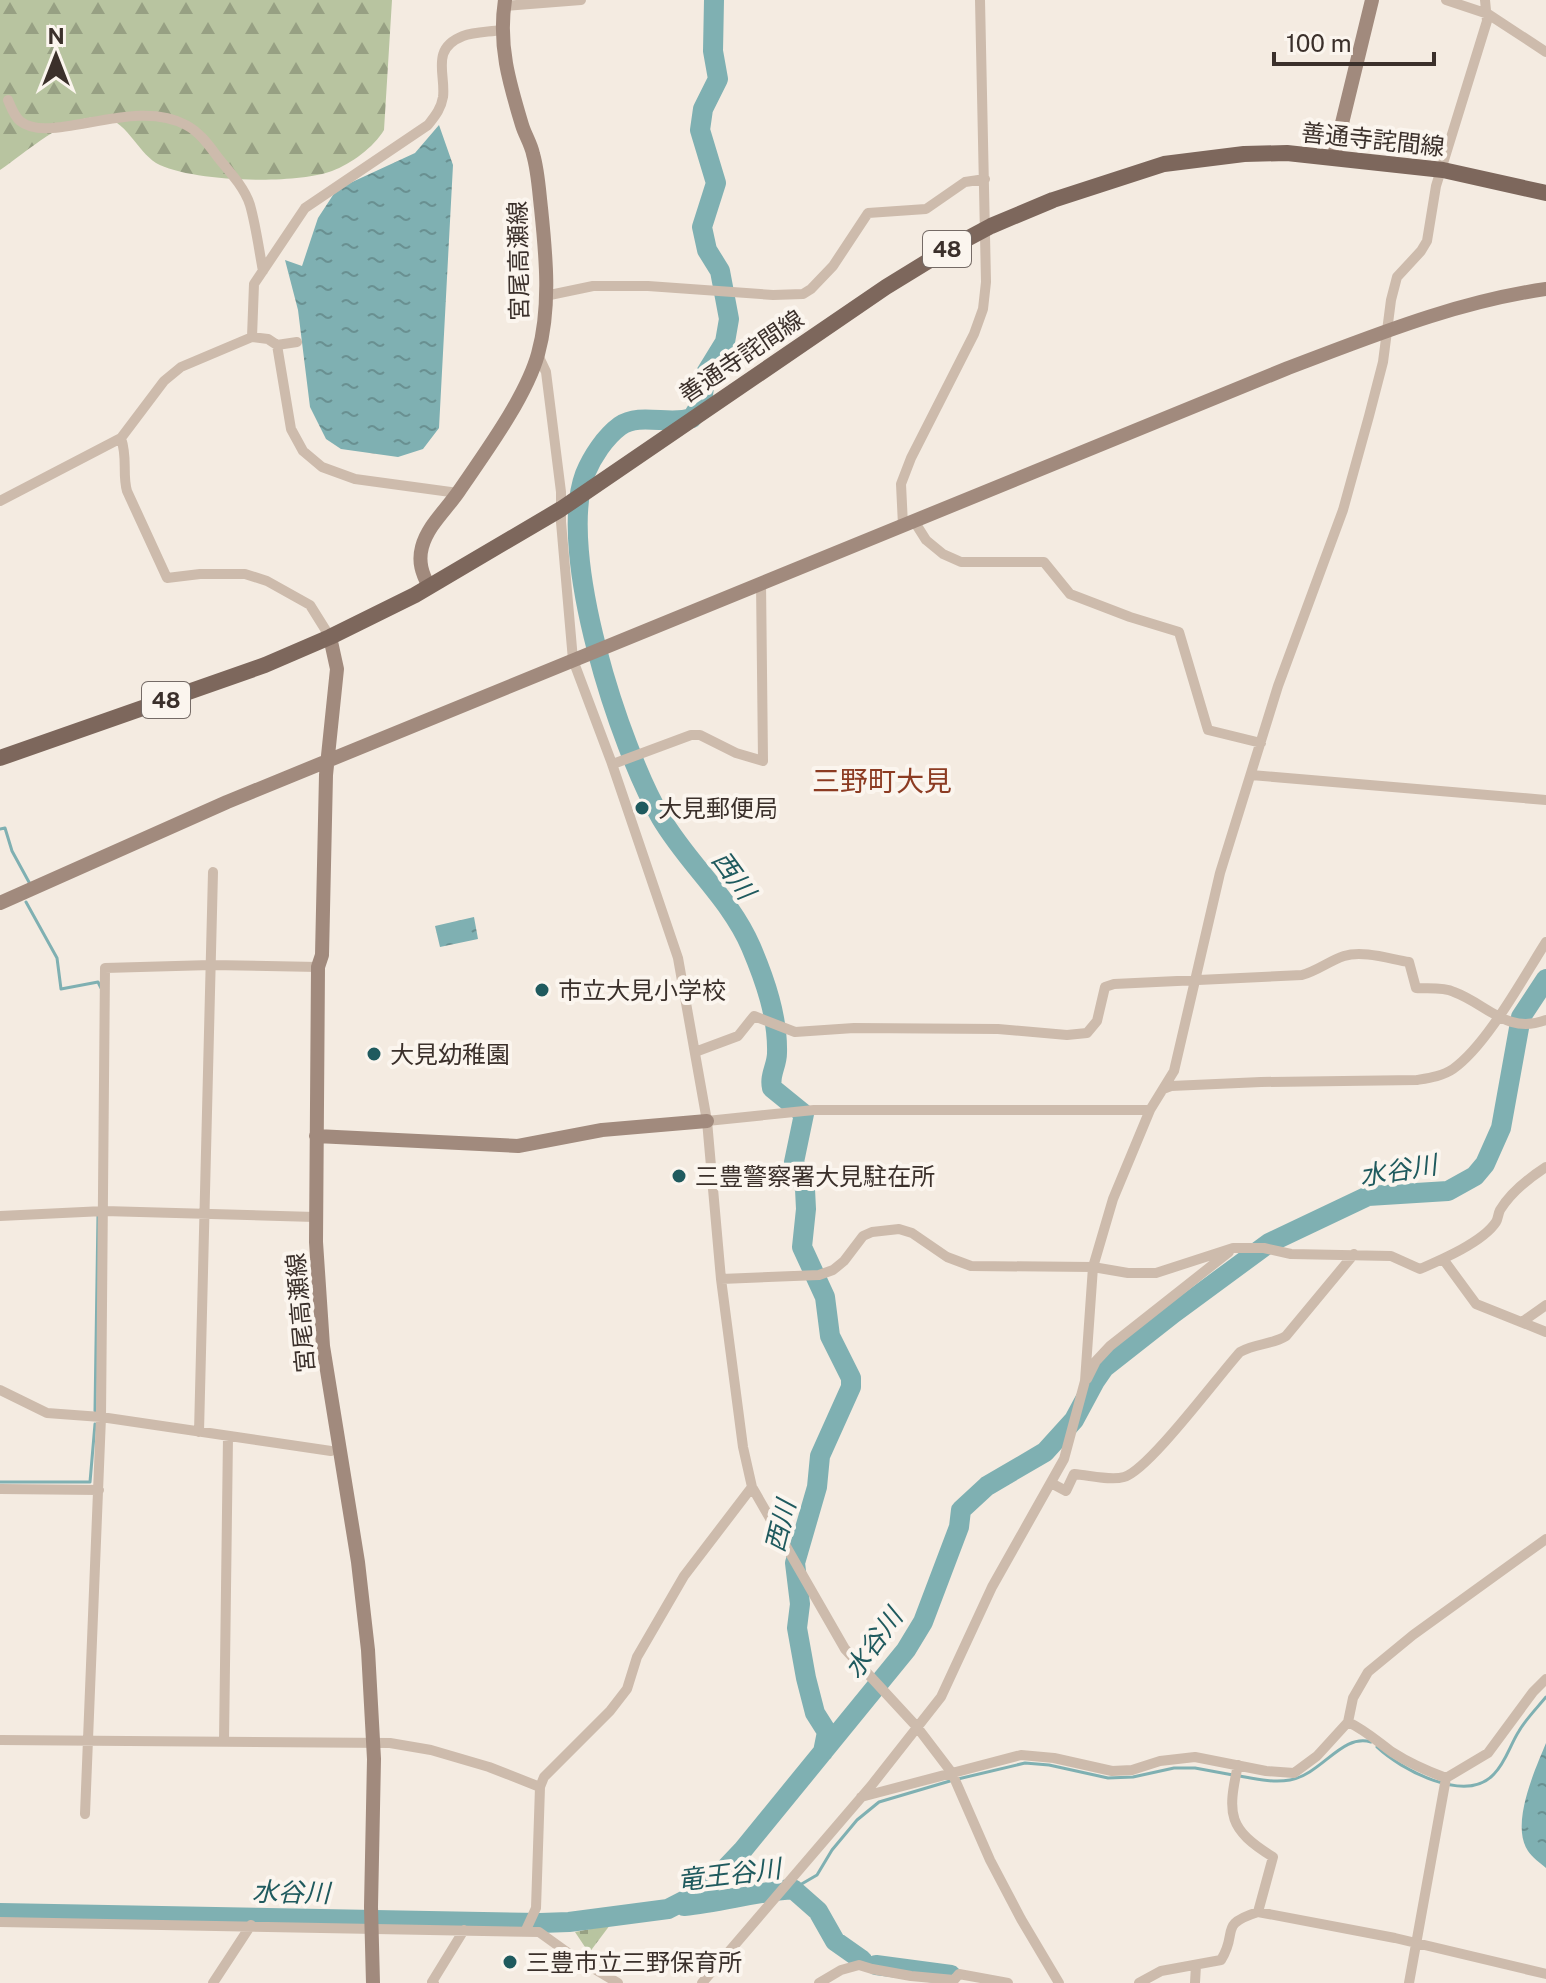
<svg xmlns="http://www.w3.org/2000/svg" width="1546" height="1983" font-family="'Public Sans','Noto Sans JP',sans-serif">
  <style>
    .forest { fill: url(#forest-firs) }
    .cemetery { fill: url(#cemetery-stones) }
    .water { fill: url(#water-ripples) }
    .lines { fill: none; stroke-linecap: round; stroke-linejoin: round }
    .stream { stroke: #7fb0b2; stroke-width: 3 }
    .river { stroke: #7fb0b2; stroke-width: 20 }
    .street { stroke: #cdbbac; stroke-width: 10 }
    .secondary { stroke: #a18a7d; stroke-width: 14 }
    .primary { stroke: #7d675c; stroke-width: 16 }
    .poi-dot { fill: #1f5a5e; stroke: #fbf5ee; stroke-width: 3 }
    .labels { text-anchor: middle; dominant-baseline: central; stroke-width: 8; stroke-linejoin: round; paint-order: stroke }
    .shield { fill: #fbf5ee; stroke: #756b66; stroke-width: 2 }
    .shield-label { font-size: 22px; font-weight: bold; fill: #3b302b }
    .street-label { font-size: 24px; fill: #3b302b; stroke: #fbf5ee }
    .poi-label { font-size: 24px; fill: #3b302b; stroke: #fbf5ee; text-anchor: start }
    .water-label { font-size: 26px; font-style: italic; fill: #1f5a5e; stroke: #fbf5ee }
    .quarter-label { font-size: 28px; fill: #8c3b22; stroke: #fbf5ee }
  </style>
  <defs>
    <pattern id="forest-firs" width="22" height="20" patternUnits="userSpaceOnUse" patternTransform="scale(2)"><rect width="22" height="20" fill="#b8c4a0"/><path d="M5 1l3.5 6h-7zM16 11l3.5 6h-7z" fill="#97a083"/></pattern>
    <pattern id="cemetery-stones" width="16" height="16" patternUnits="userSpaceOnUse" patternTransform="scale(2)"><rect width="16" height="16" fill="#b8c4a0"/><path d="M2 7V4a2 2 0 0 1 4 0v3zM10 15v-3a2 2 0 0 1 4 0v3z" fill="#97a083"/></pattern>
    <pattern id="water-ripples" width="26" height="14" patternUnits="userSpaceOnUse" patternTransform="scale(2)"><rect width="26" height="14" fill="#7fb0b2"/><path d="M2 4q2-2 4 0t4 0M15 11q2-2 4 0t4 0" fill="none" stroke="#699091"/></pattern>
  </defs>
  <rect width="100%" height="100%" fill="#f4ebe1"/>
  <path class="forest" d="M0,0H392L384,130C374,147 351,164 332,171C295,185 190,182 156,163C137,151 125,118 101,117C66,115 28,151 0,170Z"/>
  <path class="cemetery" d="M610,1925L589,1953L575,1932Z"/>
  <path class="water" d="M439,125L453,165L439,428L423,449L398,457L341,449L326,439L310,407L298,310L285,260L302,266L318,218L337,189L415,153Z
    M474,917L478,939L440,947L435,926Z
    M1546,1743V1868C1540,1863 1532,1857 1528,1851C1510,1824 1535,1770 1546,1743Z"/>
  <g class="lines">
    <path class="stream" d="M0,829L5,828L12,851L30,884
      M26,902L57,958L61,989L98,982L101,988
      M95,1411L98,1214
      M0,1482H90L95,1424
      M1377,1747C1400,1769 1466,1805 1494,1774C1506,1762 1510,1745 1519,1731C1526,1719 1537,1708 1546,1697
      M1240,1776C1256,1779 1273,1783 1290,1780C1322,1774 1342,1733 1371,1742
      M958,1779L1025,1763L1049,1765L1108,1778L1133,1777L1174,1768H1195L1233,1775
      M793,1889L817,1875L832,1850L857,1820L879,1802L950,1781"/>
    <path class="river" d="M714,0L713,51L718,79L703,109L700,130L716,183L702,227L707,250L720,271L729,319L725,342L706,373L702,402L692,418C670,426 640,412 620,426C605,437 592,457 585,474C556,552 620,748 661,818C688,864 730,898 751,947C765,980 778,1017 777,1053C777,1066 769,1075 772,1088L804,1114L794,1162L805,1189L806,1209L802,1247L825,1297L830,1336L851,1378V1387L820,1456L817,1487L795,1563L800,1604L797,1628L806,1678L815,1713L827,1732L823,1752
      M684,1906C721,1902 756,1892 793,1889L818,1911L835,1941L862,1960
      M0,1913L540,1923L569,1922L668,1909L705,1890L742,1851L906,1650L923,1622L959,1527L961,1510L987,1486L1045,1452L1074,1420L1095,1381L1104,1368L1174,1313L1269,1243L1368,1196L1448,1191L1475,1176L1485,1164L1501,1128L1521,1017L1546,979
      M876,1965L951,1975"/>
    <path class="street" d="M1446,0L1488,14L1546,52
      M504,6L581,0
      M8,100C11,107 14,116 20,121C50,146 134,96 186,125C201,133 210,147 220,160C231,173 245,189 250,205C256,226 259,250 263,271
      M545,296L593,286H648L773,295L803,294L811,289L833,266L868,213L926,209L965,182L985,179
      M252,337L254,284L305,208L428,125C435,116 441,109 443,97C446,74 430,49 463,36C474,32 489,32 501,30
      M277,345L291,429L303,451L322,467L355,479L458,493
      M538,355L546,372L561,492V522L573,660L611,761L678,958L707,1121L721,1279L743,1447L752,1487L845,1649L917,1727L952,1773L990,1860L1021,1919L1059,1983
      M121,438C128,459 122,473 127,491L167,578L200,574H245L267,581L310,605L330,637
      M0,501L121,438L164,381L181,367L252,337L268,339L277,345L297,342
      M914,521L926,540L943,554L961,562H1044L1070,594L1130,617L1179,632L1208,730L1261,743
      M903,525L901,484L911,458L974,334L983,309L986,282L980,0
      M613,764L691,735H700L736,753L763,761L761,582
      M1251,775L1546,800
      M695,1052L738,1036L754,1016L795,1032L854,1028L998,1029L1067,1035L1087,1033L1097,1021L1105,987L1114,984L1302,975C1317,971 1329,961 1344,956C1363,950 1390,959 1409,962L1416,988C1428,989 1443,987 1454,992C1487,1004 1507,1035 1546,1020
      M1163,1089L1171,1086L1261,1082L1417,1080C1429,1078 1443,1076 1453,1069C1487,1045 1523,978 1546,942
      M707,1121L814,1110H1150
      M0,1216L104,1211L315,1217
      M1443,1259L1476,1304L1546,1332
      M721,1279L819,1275L833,1270L844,1261L863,1236L872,1232L899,1229L912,1233L947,1257L971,1266L1093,1267L1128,1273H1156L1233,1248H1264L1291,1254L1391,1256L1420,1269C1441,1260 1483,1242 1496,1222C1498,1219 1498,1214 1500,1210C1511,1192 1529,1178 1546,1167
      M1522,1322L1546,1305
      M1087,1379L1096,1361L1110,1346L1229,1252
      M0,1390L47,1413L101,1417L331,1451
      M199,1432L213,872
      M1051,1483L1066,1491L1074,1474C1089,1475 1110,1481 1124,1477C1148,1471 1219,1375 1240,1352C1255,1343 1272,1345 1286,1336L1354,1254
      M0,1489L99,1490
      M1348,1722C1365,1730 1377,1741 1392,1752C1409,1763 1427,1771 1446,1778
      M0,1740L390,1743L431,1750L489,1767L540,1787
      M224,1742L228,1436
      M1238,1765C1227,1815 1228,1829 1273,1857L1258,1912
      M861,1797L1021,1755L1054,1758L1112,1771L1132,1770L1160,1761L1195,1757L1266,1771L1294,1773L1317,1756L1348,1722L1353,1698L1368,1672L1413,1635L1546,1539
      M85,1814L101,1417L105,968L211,965L318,967
      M0,1922L539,1932L571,1955L618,1983
      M525,1932L536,1908L540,1787L544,1777L610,1711L627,1689L637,1657L684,1576L752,1487
      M213,1983L251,1925
      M434,1983L432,1982L464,1930
      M702,1983L871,1786L941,1697L992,1587L1064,1459L1085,1381L1093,1267L1113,1199L1150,1110L1174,1071L1220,873L1278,686L1343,510L1369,416L1383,362L1391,300L1397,277L1421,251L1427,241L1436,186L1487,21L1485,0
      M819,1983L841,1970L859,1965L872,1969L911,1976L954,1980L959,1974L1008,1983
      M1139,1983L1161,1971L1221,1960C1239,1932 1217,1925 1258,1912L1395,1938L1546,1974
      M1195,1983L1196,1965
      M1409,1983L1446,1778L1488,1753L1533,1692L1546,1679"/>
    <path class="secondary" d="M1334,156L1372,0
      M429,587C422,573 418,562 422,547C428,525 447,509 459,491C485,453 526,397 538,354C551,307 546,256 541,208C539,191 538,171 533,154C531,144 525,135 522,125C509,82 498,45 505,0
      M330,637L337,669L326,775L322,955L318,967L316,1242L323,1346L358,1562L368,1650L374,1759L371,1907L373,1983
      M0,903L227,802L1288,368C1373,336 1455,302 1546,289
      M316,1136L518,1146L602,1130L707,1121"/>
    <path class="primary" d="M0,758L265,665L330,637L415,595L561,509L886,287L948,249L991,226L1053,200L1164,164L1244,154L1287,153L1443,170L1546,193"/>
  </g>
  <g class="poi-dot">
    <circle cx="642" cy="808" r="8"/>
    <circle cx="542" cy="990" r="8"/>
    <circle cx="374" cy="1054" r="8"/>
    <circle cx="679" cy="1176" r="8"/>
    <circle cx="510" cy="1962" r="8"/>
  </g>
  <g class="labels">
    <g class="shield">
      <rect x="923" y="231" width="48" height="36" rx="6"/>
      <rect x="142" y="682" width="48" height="36" rx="6"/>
    </g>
    <g class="shield-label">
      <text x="947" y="249">48</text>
      <text x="166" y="700">48</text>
    </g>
    <g class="street-label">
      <text transform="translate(1373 139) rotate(6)">善通寺詫間線</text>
      <text transform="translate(518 261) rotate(-91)">宮尾高瀬線</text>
      <text transform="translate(741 356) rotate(-34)">善通寺詫間線</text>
      <text transform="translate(300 1313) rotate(-95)">宮尾高瀬線</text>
    </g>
    <g class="poi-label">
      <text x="658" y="808">大見郵便局</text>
      <text x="558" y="990">市立大見小学校</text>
      <text x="390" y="1054">大見幼稚園</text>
      <text x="695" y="1176">三豊警察署大見駐在所</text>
      <text x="526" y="1962">三豊市立三野保育所</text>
    </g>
    <g class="water-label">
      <text transform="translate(734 875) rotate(54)">西川</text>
      <text transform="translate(1398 1170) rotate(-9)">水谷川</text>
      <text transform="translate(780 1526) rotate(-76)">西川</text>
      <text transform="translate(873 1643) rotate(-54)">水谷川</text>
      <text transform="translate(729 1874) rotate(-7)">竜王谷川</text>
      <text transform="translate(291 1892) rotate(1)">水谷川</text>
    </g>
    <g class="quarter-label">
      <text x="882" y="780">三野町大見</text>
    </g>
  </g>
  <g transform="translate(56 56)" stroke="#fbf5ee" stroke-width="6" paint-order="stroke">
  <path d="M0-6L14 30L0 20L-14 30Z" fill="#3b302b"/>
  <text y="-12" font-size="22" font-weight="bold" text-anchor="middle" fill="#3b302b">N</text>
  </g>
  <path d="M1274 52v12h160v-12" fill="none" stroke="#3b302b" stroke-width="4"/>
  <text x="1286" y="52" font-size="24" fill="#3b302b" stroke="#fbf5ee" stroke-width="6" paint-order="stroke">100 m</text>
</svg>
